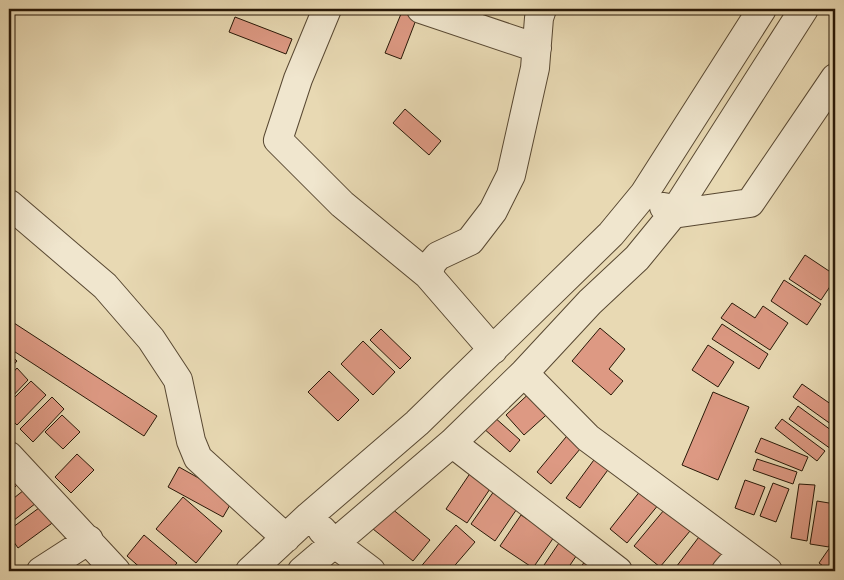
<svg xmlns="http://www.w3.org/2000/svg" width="844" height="580" font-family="'IM FELL English',serif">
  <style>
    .building { fill: #dd9983; stroke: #281807 }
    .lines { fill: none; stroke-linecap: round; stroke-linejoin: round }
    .minor-casing { stroke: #584832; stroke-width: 30 }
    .minor { stroke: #f0e6ce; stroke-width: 28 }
  </style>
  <rect width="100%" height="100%" fill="#e8d9b3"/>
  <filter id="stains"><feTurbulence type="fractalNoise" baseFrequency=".004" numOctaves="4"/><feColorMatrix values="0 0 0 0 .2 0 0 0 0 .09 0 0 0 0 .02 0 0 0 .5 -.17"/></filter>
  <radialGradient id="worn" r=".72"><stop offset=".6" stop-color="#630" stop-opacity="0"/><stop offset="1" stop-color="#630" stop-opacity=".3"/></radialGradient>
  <path class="building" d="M403,9H410L419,12L401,59L385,53Z
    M235,17L292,39L286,54L229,32Z
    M405,109L441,141L429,155L393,123Z
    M805,255L835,275V279L821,300L789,279Z
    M784,280L821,304L807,325L771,301Z
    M732,303L755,318L763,306L788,323L770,350L721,318Z
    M14,323L157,416L144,436L9,348V331Z
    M722,324L768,354L759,369L712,339Z
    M600,328L625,349L609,369L623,381L611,395L572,361Z
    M381,329L411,358L400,369L370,340Z
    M363,341L395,372L373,395L341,364Z
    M708,345L734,362L718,387L692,370Z
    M9,354L17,361L9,370Z
    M17,368L28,380L9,400V377Z
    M329,371L359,400L338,421L308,392Z
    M31,381L46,395L17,425L9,417V403Z
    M802,384L835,407V427L793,397Z
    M535,388L554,408L524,435L506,415Z
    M713,392L749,407L718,480L682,465Z
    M52,397L64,409L33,442L20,429Z
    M798,406L835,433V442L831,449L789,419Z
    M62,415L80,432L63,449L45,432Z
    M493,416L520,440L510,452L482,427Z
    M782,419L825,451L817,461L775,428Z
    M571,431L585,443L551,484L537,472Z
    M761,438L808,457L802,471L755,452Z
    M599,453L613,463L580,508L566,498Z
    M77,454L94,470L71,493L55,477Z
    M757,459L797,472L793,484L753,470Z
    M9,467L22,480L9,493Z
    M179,467L234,498L223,517L168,487Z
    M473,469L494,483L467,523L446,509Z
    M745,480L765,487L754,515L735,508Z
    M773,483L789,489L776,522L760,516Z
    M499,484L523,500L495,541L471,524Z
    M799,484L815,485L807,541L791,538Z
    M29,486L40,500L9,524V502Z
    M641,490L659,504L627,543L610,529Z
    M183,497L222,531L196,563L156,529Z
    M817,501L835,504L829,547L810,544Z
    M669,504L695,525L660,567L634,546Z
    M43,505L55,521L18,548L9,535V530Z
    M391,508L430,540L413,561L373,529Z
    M521,515L554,537L533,568L500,546Z
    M456,525L475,542L450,571H420L418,570Z
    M705,529L730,549L713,571H673Z
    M565,534L583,546L566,571H540Z
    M144,535L177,563L170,571H144L127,556Z
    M835,540V571H830L819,563Z
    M590,554L605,571H578Z
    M322,560L344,571H316Z"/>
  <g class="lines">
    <g class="minor-casing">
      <path id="minor" d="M327,9L298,79L278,140L342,204L428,275
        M421,9L537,48
        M9,204L105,286L151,339L178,380L191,441L198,458L286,538
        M664,207L673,214L750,203L835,78
        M493,350L428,275L432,263L438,256L470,241L493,211L511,175L535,68L539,18L542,9
        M524,373L588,438L768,571
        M452,443L618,571
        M9,456L116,571
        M322,530L334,543L371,571
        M41,571L89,540
        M250,571L309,516L417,423L611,234L644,194L762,9
        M302,571L452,443L524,373L590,302L637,258L673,214L804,9
        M726,571L742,552"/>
    </g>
    <use href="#minor" class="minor"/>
  </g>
  <rect width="844" height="580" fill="none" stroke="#e8d9b3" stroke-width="30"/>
  <rect x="10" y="10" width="824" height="560" fill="none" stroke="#281807" stroke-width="2.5"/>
  <rect x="15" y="15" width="814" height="550" fill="none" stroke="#281807"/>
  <rect width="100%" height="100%" filter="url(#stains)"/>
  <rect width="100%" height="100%" fill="url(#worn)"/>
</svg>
